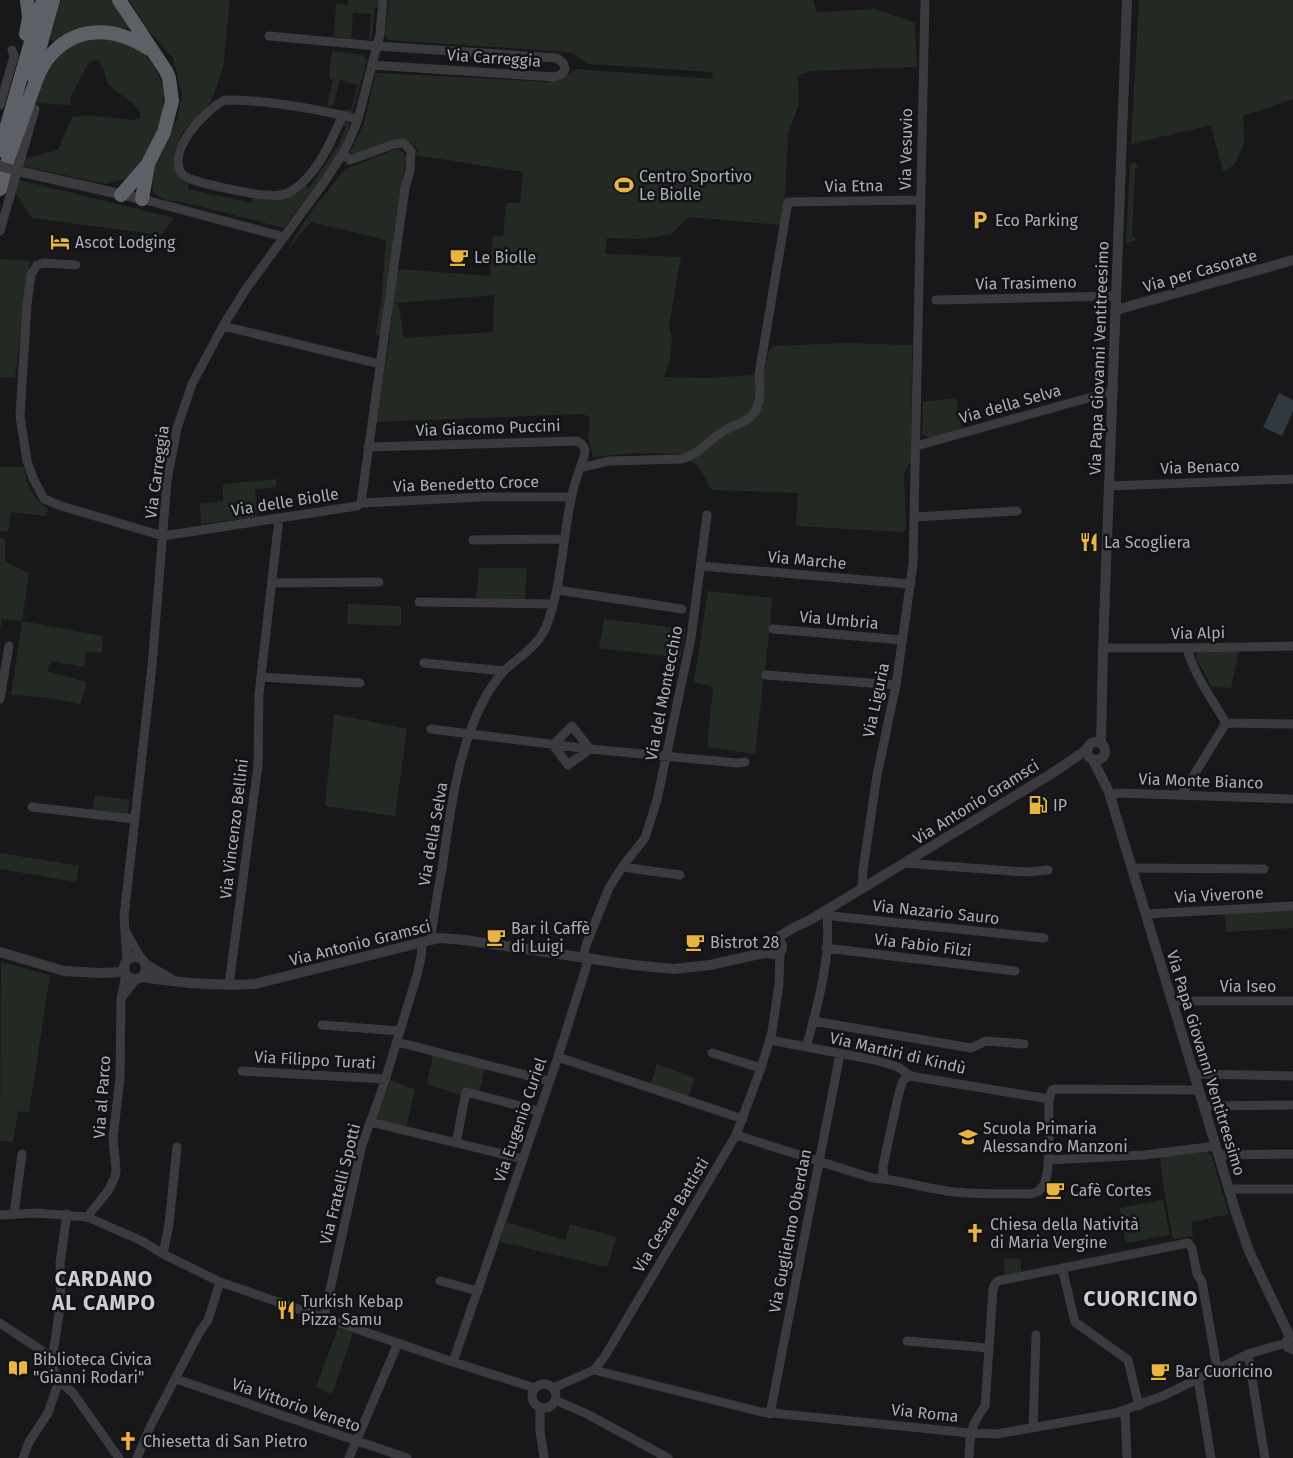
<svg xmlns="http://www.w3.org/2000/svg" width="1293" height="1458" font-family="'Fira Sans',sans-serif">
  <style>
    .green { fill: #232a24; fill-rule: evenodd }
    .water { fill: #313940 }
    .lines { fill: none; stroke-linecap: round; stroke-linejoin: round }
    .minor { stroke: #3a3a3f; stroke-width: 9 }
    .tertiary { stroke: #3a3a3f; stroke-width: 10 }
    .trunk { stroke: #5e6067; stroke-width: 14 }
    .tertiary-bridge { stroke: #3a3a3f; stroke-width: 10 }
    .labels { text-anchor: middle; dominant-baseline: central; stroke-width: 5; stroke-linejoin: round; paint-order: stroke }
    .street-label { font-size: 16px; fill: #abafb9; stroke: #131315 }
    .poi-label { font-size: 16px; fill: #abafb9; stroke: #131315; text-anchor: start }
    .district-label { font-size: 21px; font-weight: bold; letter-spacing: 1px; fill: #ccced5; stroke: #131315 }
  </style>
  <rect width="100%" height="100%" fill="#18181a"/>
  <path class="green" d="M61,0H114L132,29L85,27L73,32L58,44L50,39Z
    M129,0H230L223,68L211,102L182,133L174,153L177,173L182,181L189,183L188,189L252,203L253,198C277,202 285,200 305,185L309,188L339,144L346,126L341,124L343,122L349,123C350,148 300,206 284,228L182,202L166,200L153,193L152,173L167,143L178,116L182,94L173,58L146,28Z
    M348,0H379L378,7H375L372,39L369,40L371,14L353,13L351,39L334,36L336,4L348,5Z
    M389,0H813L817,12L875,9L915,23L917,67L811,71L798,76L799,104L788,134L785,195L780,225L689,217L671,234L641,239L607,238L605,254L681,257L669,326L672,339L670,360L664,377L707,378L754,375L765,369L768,353L773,346L844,343L912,345L911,461L904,474L906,529L902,532L796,526L798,493L712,490L697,465L678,454L636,453L593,457L588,437L590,417L582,414L376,422L378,406L389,344L397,269L490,276L493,236H503L506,203H520L523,172L415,155L418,149L407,139H395L355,154L350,152L364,123L376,73L535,81C552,85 562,78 576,69L713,79L712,72L588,64L572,53L555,51L388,40L385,35ZM494,295L493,332L404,338L399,307L395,303Z
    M1139,0H1293V99L1243,116L1244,144L1234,165L1223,172L1211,125L1131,144Z
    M96,38L125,41L143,52L153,65L160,79L164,93L162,117L142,163L133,174L125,179L106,184L23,166L25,159L58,150L72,117L87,115L133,120L141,118C140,104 121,96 111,87C103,80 107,69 98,60L89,62L71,96L70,105L36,103C46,70 59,44 96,38Z
    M332,51L362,55L367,60L352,114L345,112L346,109L351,110L358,85L340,80L333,106H327L333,80L329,78Z
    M397,149L403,152L406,158L395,224L386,305L380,336L376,334L381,302L386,240L311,222L287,250L310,213L345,169Z
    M1135,162L1139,167L1135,168L1132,236L1136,239L1135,241L1126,243L1130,164Z
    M19,180L174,218L161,235L32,218L15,192Z
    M0,259L30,261L15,378L0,377Z
    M956,398L962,430L930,438L922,434L923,402Z
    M0,467H24C26,483 33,501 48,508L46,516L11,512L8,532L0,531Z
    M276,479V487L255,489L257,517L201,524L200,504L223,501V484Z
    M0,538L5,539V562L29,573L22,621L103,636L102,653L86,651L84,667L51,661L47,671L87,682L80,704L43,697L11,695L22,621L2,619L0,631Z
    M479,568H527L525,599L476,598Z
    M708,591L772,598L770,625L755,754L707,747L713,687L694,682Z
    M348,604L401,606V626L347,624Z
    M604,619L686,629L680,658L599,648Z
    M1239,650L1231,688L1212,687L1196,658L1198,651Z
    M334,714L407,729L395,816L325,806Z
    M95,795L129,800L128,814L93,809Z
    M0,853L79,866L76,882L0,869Z
    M1293,909V928L1226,932L1225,912Z
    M1,962L50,975L29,1113L18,1111L13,1142L0,1141Z
    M433,1055L485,1068L479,1092L462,1096L427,1084Z
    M657,1064L695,1078L688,1097L650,1086Z
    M391,1080L415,1090L406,1127L376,1120Z
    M1207,1152L1211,1155L1229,1214L1191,1222L1193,1236L1173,1239L1163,1186L1160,1157Z
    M1163,1200L1170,1235L1126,1243L1120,1208Z
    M506,1222L565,1240L570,1224L616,1237L607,1267L500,1242Z
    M1004,1258L1021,1259V1272L1005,1275Z
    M338,1328L353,1333L332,1394L316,1387Z"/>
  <path class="water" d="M1279,393L1293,400V411L1282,436L1263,427Z"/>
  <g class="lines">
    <path class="minor" d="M269,36L377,46L557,58L563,63L565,69L562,74L555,77L372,65
      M0,105L14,56L12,50
      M343,115C331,141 318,174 293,190C286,195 275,196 267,195C255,195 189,182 183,175C164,152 206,109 225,100C268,100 317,109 358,119
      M142,199L284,237
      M0,231L35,109
      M76,265L44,263L37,265L31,275L27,304L20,416L27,461L33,478L44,499L61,506L163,536L357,506L361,503L398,237L405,188L410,171L411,151L404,143L394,144L350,160L343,153
      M936,300L1116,296
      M223,326L380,364
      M916,446L1113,391
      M368,447L577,441C590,447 584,457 580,468
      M1109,486L1293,479
      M361,503L483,497H571
      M915,517L1017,511
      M473,540L564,539
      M701,566L911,584
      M273,583L379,582
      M558,590L682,609
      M419,602L553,604
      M773,629L903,640
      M1103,648H1187L1293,646
      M424,663L504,671
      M766,675L896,685
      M261,677L360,683
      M0,699L9,646
      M1226,723L1293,724
      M572,726L590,749L568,765L553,745Z
      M431,729L590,749L737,763L745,762
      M1182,794L1226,723C1212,699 1194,675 1187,648
      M1111,798L1117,793L1293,799
      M32,807L134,819
      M904,863L1026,872L1048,870
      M622,867L680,875
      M1132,868L1264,869
      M862,889L863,870L877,775L896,685L913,564L925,0
      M826,911L833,916L841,917L1044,938
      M1146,914L1293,906
      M126,932L140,957
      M431,940C433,916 438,892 442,869C450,812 458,745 487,694C492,686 498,677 505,670C519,657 539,645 546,627C566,576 561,519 580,468L609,461L681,459C700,455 711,437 727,429C736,424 748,422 754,413C762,402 760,387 759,374L788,202L920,200
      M826,948L1015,971
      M583,957L586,945L609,888L622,867L645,838L657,800L691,638L707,515
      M127,960L124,917L152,666L167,481L177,428L192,384L223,326L246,289L325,181L343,153L350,139L358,119L380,34L383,0
      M229,985L258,765L259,694L279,518
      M122,997L136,979
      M1173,1001H1293
      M813,1021L971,1048L986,1041L1024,1044
      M322,1025L400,1031
      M397,1042L549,1081
      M806,1047C817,1010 833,949 826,911
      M712,1053L761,1068
      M558,1057L743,1119
      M242,1071L386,1079
      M1194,1074L1293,1076
      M1049,1099L1052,1090L1055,1089L1199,1090
      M1204,1106L1293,1105
      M370,1122L523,1159
      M736,1135L872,1178C900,1179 928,1190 956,1192C981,1195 1006,1193 1030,1194C1035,1193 1041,1190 1043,1186C1052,1172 1048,1118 1049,1099L916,1077L909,1075L898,1067L875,1060L770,1040
      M456,1143L466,1092L539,1111
      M1218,1155L1293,1154
      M1048,1160L1144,1155L1216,1146
      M885,1178L883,1174V1166L899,1093L903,1081L909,1075
      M1229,1189H1293
      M14,1214L22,1154
      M0,1215L36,1213L87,1217L142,1241L163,1254L220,1282L453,1362L535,1388
      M87,1217L108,1191L115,1177L116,1170L113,1138L120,1078L121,999L126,975
      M163,1254L169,1224L177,1147
      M1062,1268L1075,1322L1128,1360L1139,1406
      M440,1281L478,1291
      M324,1317L362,1145L383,1087L417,975L421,957L422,941
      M0,1323L47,1354L59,1381L73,1393L119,1458
      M907,1341L989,1348
      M1248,1354L1265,1458
      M50,1359L53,1354L61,1300L60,1263L67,1214
      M453,1362L558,1057L589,958
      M594,1370L605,1356L736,1135L761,1068L772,1032L779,984L780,951
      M176,1379L407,1458
      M1198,1379L1211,1458
      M532 1396a12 12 0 1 1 24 0a12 12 0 1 1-24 0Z
      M553,1388L594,1370L761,1412L970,1433L997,1434L1116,1413L1165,1395L1248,1354L1286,1343
      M555,1400L587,1414L668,1458
      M540,1407V1430L544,1458
      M1125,1410L1127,1458
      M770,1414L840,1054
      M1033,1428L1036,1335
      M23,1458L29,1442L48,1413L59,1381
      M137,1458L151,1425L199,1333L208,1320L220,1282
      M349,1458L398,1343
      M969,1458C970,1433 970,1427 985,1406L993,1289L995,1284L998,1281L1188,1243L1192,1248L1197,1274L1202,1282L1217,1368"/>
    <path class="tertiary" d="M22,172L142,199
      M1116,310L1293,260
      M1087 751a9 9 0 1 1 18 0a9 9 0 1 1-18 0Z
      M1101,744L1103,648L1127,0
      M1093,760L1109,792L1114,809L1236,1213L1249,1251L1290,1337
      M775,939L795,927L810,920L1051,774L1088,749
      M768 947a7 7 0 1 1 14 0a7 7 0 1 1-14 0Z
      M0,952L64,971L100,973L125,972
      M124 968a11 11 0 1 1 22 0a11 11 0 1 1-22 0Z
      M147,965L171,979
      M142,977C179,983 218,986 255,984L439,938L465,940L633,965L674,969L710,965L759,954L771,953
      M1293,1337L1288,1339L1286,1343L1288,1347L1293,1349"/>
    <path class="trunk" d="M119,0L166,71L169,78L172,101L164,132L148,164L121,195
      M26,34L29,18L27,0
      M32,75L53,0
      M0,150L43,0
      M10,154C16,136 23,118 29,100C34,87 38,72 46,61C73,24 114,26 149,49
      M0,189L9,156
      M142,199L148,164"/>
    <path class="tertiary-bridge" d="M0,166L22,172"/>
  </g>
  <defs>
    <g id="stadium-bare" transform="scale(1.5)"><path d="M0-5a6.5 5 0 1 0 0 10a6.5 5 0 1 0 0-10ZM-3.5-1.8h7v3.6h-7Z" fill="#e8b443" stroke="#131315" stroke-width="2.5" paint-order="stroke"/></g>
    <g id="parking-bare" transform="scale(1.5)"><path d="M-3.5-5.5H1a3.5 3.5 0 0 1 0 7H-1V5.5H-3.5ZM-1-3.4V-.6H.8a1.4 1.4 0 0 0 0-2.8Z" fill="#e8b443" stroke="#131315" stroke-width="2.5" paint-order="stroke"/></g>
    <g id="hotel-bare" transform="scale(1.5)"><path d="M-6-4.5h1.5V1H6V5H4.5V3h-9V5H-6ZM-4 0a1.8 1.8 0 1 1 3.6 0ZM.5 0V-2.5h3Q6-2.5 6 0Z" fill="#e8b443" stroke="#131315" stroke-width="2.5" paint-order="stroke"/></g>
    <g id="cafe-bare" transform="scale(1.5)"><path d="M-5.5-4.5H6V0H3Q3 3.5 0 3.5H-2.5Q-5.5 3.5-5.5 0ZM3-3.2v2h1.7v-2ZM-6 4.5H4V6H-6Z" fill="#e8b443" stroke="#131315" stroke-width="2.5" paint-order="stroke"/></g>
    <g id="restaurant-bare" transform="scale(1.5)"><path d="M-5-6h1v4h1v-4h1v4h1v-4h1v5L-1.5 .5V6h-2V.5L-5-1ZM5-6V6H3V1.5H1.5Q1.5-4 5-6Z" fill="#e8b443" stroke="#131315" stroke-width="2.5" paint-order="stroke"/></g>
    <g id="fuel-bare" transform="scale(1.5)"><path d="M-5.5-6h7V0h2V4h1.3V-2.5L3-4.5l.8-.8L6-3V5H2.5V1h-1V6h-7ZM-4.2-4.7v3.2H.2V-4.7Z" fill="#e8b443" stroke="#131315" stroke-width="2.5" paint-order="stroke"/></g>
    <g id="school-bare" transform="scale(1.5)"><path d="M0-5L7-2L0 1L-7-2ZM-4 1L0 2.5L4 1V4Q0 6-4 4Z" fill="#e8b443" stroke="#131315" stroke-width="2.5" paint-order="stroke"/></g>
    <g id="church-bare" transform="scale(1.5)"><path d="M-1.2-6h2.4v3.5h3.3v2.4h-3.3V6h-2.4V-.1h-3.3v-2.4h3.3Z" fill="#e8b443" stroke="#131315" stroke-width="2.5" paint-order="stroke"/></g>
    <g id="library-bare" transform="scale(1.5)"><path d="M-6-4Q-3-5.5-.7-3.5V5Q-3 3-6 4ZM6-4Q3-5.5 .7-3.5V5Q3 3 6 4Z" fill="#e8b443" stroke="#131315" stroke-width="2.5" paint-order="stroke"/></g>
  </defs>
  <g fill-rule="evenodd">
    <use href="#stadium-bare" x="624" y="185"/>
    <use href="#parking-bare" x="980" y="220"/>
    <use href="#hotel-bare" x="60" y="242"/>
    <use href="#cafe-bare" x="459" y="257"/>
    <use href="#restaurant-bare" x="1089" y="542"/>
    <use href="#fuel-bare" x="1038" y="805"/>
    <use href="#cafe-bare" x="496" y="937"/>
    <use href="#cafe-bare" x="695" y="942"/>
    <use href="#school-bare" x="968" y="1137"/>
    <use href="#cafe-bare" x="1055" y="1190"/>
    <use href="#church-bare" x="975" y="1233"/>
    <use href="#restaurant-bare" x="286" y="1310"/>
    <use href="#library-bare" x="18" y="1368"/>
    <use href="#cafe-bare" x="1160" y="1371"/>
    <use href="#church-bare" x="128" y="1441"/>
  </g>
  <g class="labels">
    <g class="street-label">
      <text transform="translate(494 58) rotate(4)">Via Carreggia</text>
      <text transform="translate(906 149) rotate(-89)">Via Vesuvio</text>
      <text transform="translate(854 186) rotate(-1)">Via Etna</text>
      <text transform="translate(1200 271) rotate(-16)">Via per Casorate</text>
      <text transform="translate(1026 283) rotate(-1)">Via Trasimeno</text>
      <text transform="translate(1099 358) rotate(-88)">Via Papa Giovanni Ventitreesimo</text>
      <text transform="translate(1010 404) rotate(-16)">Via della Selva</text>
      <text transform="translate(488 428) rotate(-2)">Via Giacomo Puccini</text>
      <text transform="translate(1200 467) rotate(-2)">Via Benaco</text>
      <text transform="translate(157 472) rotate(-82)">Via Carreggia</text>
      <text transform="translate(466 484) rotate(-2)">Via Benedetto Croce</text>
      <text transform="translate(285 502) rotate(-9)">Via delle Biolle</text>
      <text transform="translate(807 560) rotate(5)">Via Marche</text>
      <text transform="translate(839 620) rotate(5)">Via Umbria</text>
      <text transform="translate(1198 633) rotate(-1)">Via Alpi</text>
      <text transform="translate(664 693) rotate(-79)">Via del Montecchio</text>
      <text transform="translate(876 700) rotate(-78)">Via Liguria</text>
      <text transform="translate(1201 781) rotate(2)">Via Monte Bianco</text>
      <text transform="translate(976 802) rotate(-32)">Via Antonio Gramsci</text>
      <text transform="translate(234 829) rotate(-83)">Via Vincenzo Bellini</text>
      <text transform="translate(433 834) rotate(-80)">Via della Selva</text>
      <text transform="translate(1219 895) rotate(-3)">Via Viverone</text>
      <text transform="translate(936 912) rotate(6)">Via Nazario Sauro</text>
      <text transform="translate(360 943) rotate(-14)">Via Antonio Gramsci</text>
      <text transform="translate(923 945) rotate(7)">Via Fabio Filzi</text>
      <text x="1248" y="986">Via Iseo</text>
      <text transform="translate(898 1053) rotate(13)">Via Martiri di Kindù</text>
      <text transform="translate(315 1060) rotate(3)">Via Filippo Turati</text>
      <text transform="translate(1206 1063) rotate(73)">Via Papa Giovanni Ventitreesimo</text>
      <text transform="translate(102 1097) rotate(-86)">Via al Parco</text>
      <text transform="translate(520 1120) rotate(-71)">Via Eugenio Curiel</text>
      <text transform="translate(340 1184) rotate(-76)">Via Fratelli Spotti</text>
      <text transform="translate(671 1215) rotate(-59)">Via Cesare Battisti</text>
      <text transform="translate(790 1231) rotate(-79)">Via Guglielmo Oberdan</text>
      <text transform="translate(296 1405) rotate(19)">Via Vittorio Veneto</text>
      <text transform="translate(925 1413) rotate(6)">Via Roma</text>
    </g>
    <g class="poi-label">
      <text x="639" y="176">Centro Sportivo<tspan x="639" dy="18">Le Biolle</tspan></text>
      <text x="995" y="220">Eco Parking</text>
      <text x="75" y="242">Ascot Lodging</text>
      <text x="474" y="257">Le Biolle</text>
      <text x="1104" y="542">La Scogliera</text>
      <text x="1053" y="805">IP</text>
      <text x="511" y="928">Bar il Caffè<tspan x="511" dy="18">di Luigi</tspan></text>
      <text x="710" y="942">Bistrot 28</text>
      <text x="983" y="1128">Scuola Primaria<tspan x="983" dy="18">Alessandro Manzoni</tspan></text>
      <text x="1070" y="1190">Cafè Cortes</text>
      <text x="990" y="1224">Chiesa della Natività<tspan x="990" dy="18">di Maria Vergine</tspan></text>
      <text x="301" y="1301">Turkish Kebap<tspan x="301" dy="18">Pizza Samu</tspan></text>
      <text x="33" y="1359">Biblioteca Civica<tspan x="33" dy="18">"Gianni Rodari"</tspan></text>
      <text x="1175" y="1371">Bar Cuoricino</text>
      <text x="143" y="1441">Chiesetta di San Pietro</text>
    </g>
    <g class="district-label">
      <text x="104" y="1279">CARDANO<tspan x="104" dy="24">AL CAMPO</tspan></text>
      <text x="1141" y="1299">CUORICINO</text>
    </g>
  </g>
</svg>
